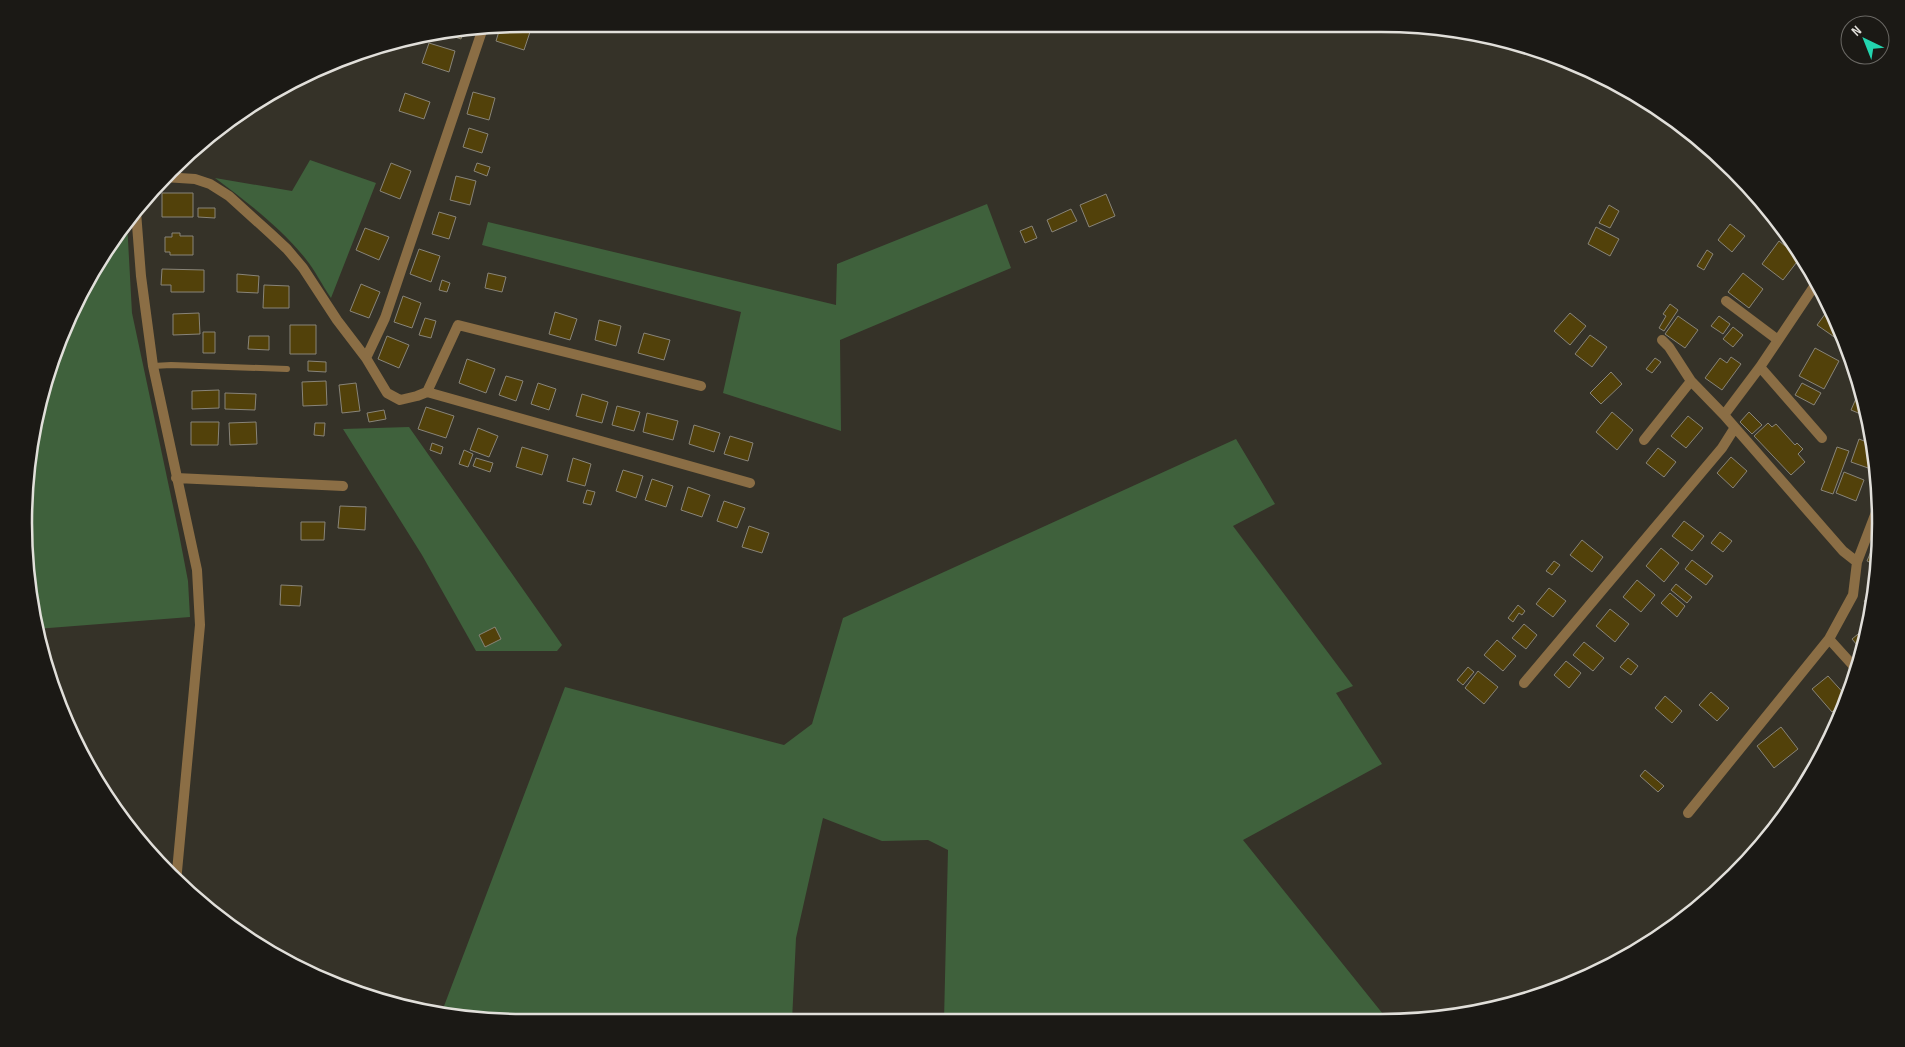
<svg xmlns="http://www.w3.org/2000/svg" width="1905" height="1047" font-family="'Sofia Sans Condensed',sans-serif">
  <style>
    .green { fill: #3f613c }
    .building { fill: #52410a; stroke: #888479 }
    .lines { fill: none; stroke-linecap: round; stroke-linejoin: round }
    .service { stroke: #8b6e45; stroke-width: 6 }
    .minor { stroke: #8b6e45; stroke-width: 10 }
    .rim { fill: none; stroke: #e1dfda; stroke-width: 2.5 }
  </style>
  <rect width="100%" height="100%" fill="#353228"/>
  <path class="green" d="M310,160L376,183L331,298C322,285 315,270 305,258C280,227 247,202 215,178L292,191Z
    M987,204L1011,268L840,340L841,431L723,393L741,312L482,245L488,222L836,305L837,264Z
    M127,222L132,313L179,534L188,581L190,617L36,629L25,556L28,459L41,394L75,303L108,246Z
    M409,427L562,645L557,651H476L422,555L343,429Z
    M1236,439L1275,504L1233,526L1353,686L1336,693L1382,764L1243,840L1387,1019L944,1021L948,850L928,840L882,841L823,818L796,938L792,1021L491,1022L441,1014L565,687L784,745L812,724L843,618Z"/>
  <path class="building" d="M458,28H464L461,39L440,32Z
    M500,28L531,29L524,50L496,41Z
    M429,43L455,51L449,72L422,63Z
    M473,92L495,98L489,120L467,114Z
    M405,93L430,102L424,119L399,111Z
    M469,128L488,134L482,153L463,147Z
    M391,163L411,171L400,199L380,191Z
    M477,163L490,167L487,176L474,171Z
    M456,176L476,181L470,205L450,200Z
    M162,193H193V217H162Z
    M1106,194L1115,216L1089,227L1080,205Z
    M1609,205L1619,211L1610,228L1599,223Z
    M198,208H215V218L198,217Z
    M1071,209L1077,221L1052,232L1047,220Z
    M439,212L456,217L449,239L432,234Z
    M1730,224L1745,236L1732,252L1718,240Z
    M1032,226L1037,238L1025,243L1020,231Z
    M1596,227L1619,239L1610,256L1588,244Z
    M365,228L389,237L379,260L356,250Z
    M172,233H180V236H193V255H170V252H165V237H172Z
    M1779,241L1800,258L1783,280L1762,264Z
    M419,249L440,256L431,282L410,274Z
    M1707,250L1713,254L1704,270L1697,266Z
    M162,269L204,270V292H171V285H161Z
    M488,273L506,277L502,292L485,288Z
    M1743,273L1763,289L1749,308L1728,292Z
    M237,274L259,276L258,293L237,292Z
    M442,280L450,283L447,292L439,290Z
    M361,284L380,292L369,318L350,311Z
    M264,285L289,286V308H263Z
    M403,296L421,303L412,328L394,322Z
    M1670,304L1678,310L1664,331L1659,328L1666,316L1663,314Z
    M1831,306L1843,337L1840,341L1817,325Z
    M555,312L577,319L570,340L549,334Z
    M199,313L200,334L173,335V314Z
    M1570,313L1586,326L1570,345L1554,331Z
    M1678,316L1698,330L1685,348L1665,334Z
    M1719,316L1730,324L1723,334L1711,326Z
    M425,318L436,321L431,338L419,335Z
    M599,320L621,326L616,346L595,340Z
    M290,325H316V354H290Z
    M1733,327L1743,335L1733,347L1723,339Z
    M203,332H215V353H203Z
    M644,333L670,340L664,360L638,353Z
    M1590,335L1607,347L1592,367L1575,354Z
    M249,336H269V350L248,349Z
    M387,336L409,345L399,368L378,359Z
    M1815,348L1839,361L1824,389L1799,376Z
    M1731,357L1741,364L1722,390L1705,378L1720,358L1727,363Z
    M1655,358L1661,362L1652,373L1646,369Z
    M467,359L495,369L486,393L459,383Z
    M308,361L326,362V372L308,371Z
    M1611,372L1622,384L1601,404L1590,393Z
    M506,376L523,381L516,401L499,395Z
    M326,381L327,405L303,406L302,382Z
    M356,383L360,411L342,413L339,385Z
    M538,383L556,389L549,410L531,404Z
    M1802,383L1821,393L1814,405L1795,395Z
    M1861,387L1864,394L1868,417L1851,410Z
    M219,390V408L192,409V391Z
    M225,393L256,394L255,410L225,409Z
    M582,394L608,402L602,423L576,416Z
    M617,406L640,412L634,431L612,425Z
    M426,407L454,416L446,438L418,429Z
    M384,410L386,419L369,422L367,413Z
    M1612,412L1633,430L1617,450L1596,432Z
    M1749,412L1762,425L1752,434L1740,422Z
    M647,413L678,421L673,440L643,432Z
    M1688,416L1703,428L1686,448L1671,436Z
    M191,422H219L218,445H191Z
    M256,422L257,444L230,445L229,423Z
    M315,423H325L324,436L314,435Z
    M1768,423L1772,427L1776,424L1795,445L1797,443L1803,449L1798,454L1805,462L1791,475L1754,436Z
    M694,425L720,433L714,452L689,444Z
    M478,428L498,436L489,457L470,450Z
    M730,436L753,443L748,461L724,454Z
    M1859,439L1872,444L1875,458L1871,469L1851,462Z
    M432,443L443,447L441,454L430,450Z
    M522,447L548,455L542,475L516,467Z
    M1837,447L1849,451L1833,494L1821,490Z
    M1658,448L1676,462L1664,477L1646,463Z
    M464,450L473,454L468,467L459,464Z
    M1731,457L1747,471L1733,488L1717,473Z
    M476,458L493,463L490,472L473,466Z
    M573,458L591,464L585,486L567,481Z
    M623,470L643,476L636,498L616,491Z
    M1844,472L1864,480L1856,501L1836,493Z
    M652,479L673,486L666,507L645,500Z
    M688,487L710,495L702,517L681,510Z
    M587,490L595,492L591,505L583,503Z
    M724,501L745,508L737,528L717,521Z
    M340,506L366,507L365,530L338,528Z
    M1684,521L1704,536L1692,551L1672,536Z
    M301,522H325L324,540H301Z
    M749,526L769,533L762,553L742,547Z
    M1720,532L1732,541L1723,552L1711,543Z
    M1582,540L1603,557L1592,572L1570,555Z
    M1661,548L1679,563L1664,582L1646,566Z
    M1872,549L1878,551V566L1867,561Z
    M1692,560L1713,576L1706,585L1685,569Z
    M1554,561L1560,565L1552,575L1546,571Z
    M1637,580L1655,595L1641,612L1623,597Z
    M1676,584L1692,597L1687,603L1671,590Z
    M281,585L302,586L300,606L280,605Z
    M1549,588L1566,601L1553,617L1536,604Z
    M1874,592L1876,594L1872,611L1864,601Z
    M1670,593L1685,606L1677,617L1661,603Z
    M1518,605L1525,611L1522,615L1519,613L1513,622L1508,618Z
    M1610,609L1629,624L1615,642L1596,626Z
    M1524,624L1537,635L1526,649L1512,638Z
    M1869,625L1862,651L1852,639Z
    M495,627L501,639L485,647L479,635Z
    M1497,640L1516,656L1503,671L1484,655Z
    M1584,642L1604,658L1593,671L1573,655Z
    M1628,658L1638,666L1631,675L1620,667Z
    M1566,661L1581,673L1569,688L1554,675Z
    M1468,667L1474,672L1463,685L1457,680Z
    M1478,671L1498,687L1484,704L1465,688Z
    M1828,676L1848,698L1832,712L1812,689Z
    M1711,692L1729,708L1717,721L1699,705Z
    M1665,696L1682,711L1672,723L1655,708Z
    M1781,727L1798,749L1774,768L1757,746Z
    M1645,770L1664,786L1658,792L1640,776Z"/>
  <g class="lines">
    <path class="service" d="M153,366L171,365L287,369"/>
    <path class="minor" d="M164,177L195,179L210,184L229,196L271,234L287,249L303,268L337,320L366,358L387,393L400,400L417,396L427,392L458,325L701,386
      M136,212L141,276L153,366L197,570L200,625L176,882
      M1817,282L1760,367L1724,415L1843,551L1857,562
      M1726,301L1778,340
      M1662,340L1669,347L1691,381L1724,415
      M366,358L385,318L483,28
      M1760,367L1822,438
      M427,392L750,483
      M1644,440L1691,381
      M176,478L343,486
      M1858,671L1829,639L1853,595L1857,562L1880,502
      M1524,683L1722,448L1734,429
      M1688,813L1829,639"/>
  </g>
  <path d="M0 0H1905V1047H0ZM523 32H1381A491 491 0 0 1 1872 523V523A491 491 0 0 1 1381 1014H523A491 491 0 0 1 32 523V523A491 491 0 0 1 523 32Z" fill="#1b1915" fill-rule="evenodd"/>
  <path class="rim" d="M523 32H1381A491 491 0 0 1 1872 523V523A491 491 0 0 1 1381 1014H523A491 491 0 0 1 32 523V523A491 491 0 0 1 523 32Z"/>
  <g transform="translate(1865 40) rotate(317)"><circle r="24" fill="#1b1915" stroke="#6a6864"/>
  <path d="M0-4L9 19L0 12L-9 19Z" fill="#23d5af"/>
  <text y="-8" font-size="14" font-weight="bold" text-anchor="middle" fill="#e1dfda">N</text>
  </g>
</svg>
